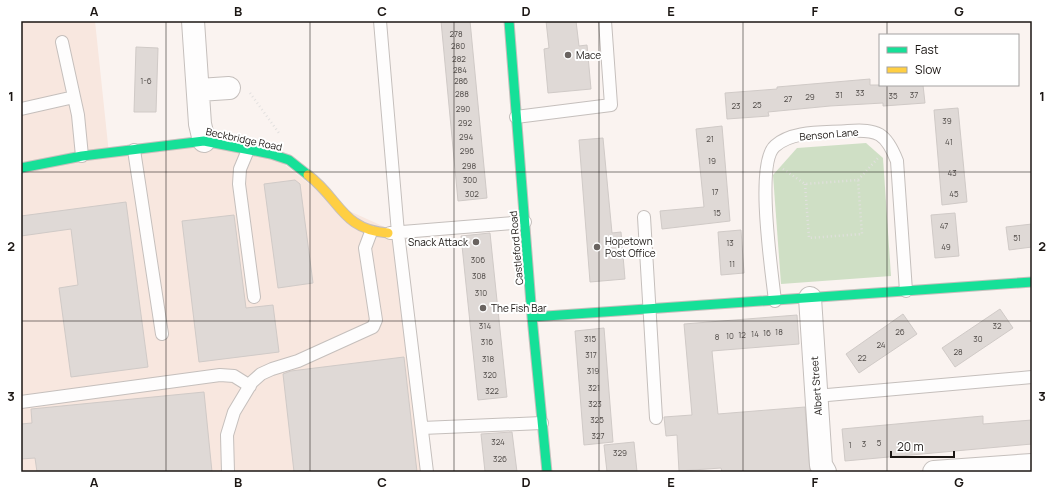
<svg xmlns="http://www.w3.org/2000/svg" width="1053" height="493" font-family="Manrope,sans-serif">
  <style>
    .built { fill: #f8e7df }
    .green { fill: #cfdfc5 }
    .building { fill: #dfd9d6; stroke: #d0cac7 }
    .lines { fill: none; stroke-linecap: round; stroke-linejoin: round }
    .lane-casing { stroke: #c5bfbc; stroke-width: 14 }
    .street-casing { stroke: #c5bfbc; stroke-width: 24 }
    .fast-casing { stroke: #c5bfbc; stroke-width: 11 }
    .slow-casing { stroke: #c5bfbc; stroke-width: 11 }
    .path { stroke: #e2e0df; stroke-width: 2.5; stroke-dasharray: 1 3; stroke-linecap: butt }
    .lane { stroke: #fefdfd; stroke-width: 12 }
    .street { stroke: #fefdfd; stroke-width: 22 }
    .fast { stroke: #16e098; stroke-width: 9 }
    .slow { stroke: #ffcf43; stroke-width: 9 }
    .grid { fill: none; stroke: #1b1613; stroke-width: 1; stroke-opacity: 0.55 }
    .poi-dot { fill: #696360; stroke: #fff; stroke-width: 1.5 }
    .labels { text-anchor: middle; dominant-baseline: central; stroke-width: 4; stroke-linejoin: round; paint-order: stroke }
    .number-label { font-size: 8px; fill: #4f4a47 }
    .poi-label { font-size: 10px; fill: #1b1613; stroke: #fff; text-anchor: start }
    .street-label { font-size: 10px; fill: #1b1613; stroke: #fff }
    .neatline { fill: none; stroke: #1b1613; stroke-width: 1.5 }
    .grid-label { font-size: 13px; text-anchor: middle; font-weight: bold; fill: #1b1613 }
  </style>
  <rect width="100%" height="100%" fill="#faf3f0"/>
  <path class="built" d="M21,21H95L109,154L204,141L271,154L336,205L398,233L427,472H21Z"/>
  <path class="green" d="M866,143L883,158L891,276L781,284L773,175L797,148Z"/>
  <path class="building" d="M441,21H470L487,198L458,201Z
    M546,21H576L579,46L587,45L591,89L548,93L544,49L549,48Z
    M136,47L158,48L156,112H134Z
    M870,79V85H923L925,103L883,106V103L830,106L768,112L769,116L727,119L725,93L777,89V87Z
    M958,108L967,202L942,205L934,110Z
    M722,126L730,221L662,229L660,211L704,207L696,129Z
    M603,138L612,233L621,232L625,279L590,282L579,140Z
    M295,180L300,184L313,283L278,288L264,184Z
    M126,202L148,367L71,377L59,288L78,285L71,229L21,236V216Z
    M955,213L959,256L935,258L931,215Z
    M234,215L246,308L273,305L279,352L199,362L182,221Z
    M1032,224V247L1009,250L1006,227Z
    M741,230L744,273L721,275L718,232Z
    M490,233L507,397L478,400L461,236Z
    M1000,309L1013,328L955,367L942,348Z
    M903,314L917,334L859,373L846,354Z
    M797,315L799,344L712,351L718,414L805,407L810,472H722L721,468L679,471L677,435L666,436L664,417L692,415L684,324Z
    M604,328L613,442L584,445L575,331Z
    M404,357L417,472H294L283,374L291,371Z
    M204,392L212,472H37L35,458L21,459V424L32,423L31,409Z
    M983,416V424L1032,420V444L845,461L842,429Z
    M512,432L517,472H485L481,434Z
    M634,442L637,472H607L604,445Z"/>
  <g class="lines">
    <g class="lane-casing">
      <path id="lane" d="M380,21L398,233L427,472
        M62,42L78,115L82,156
        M21,109L74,97
        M516,117L611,105L605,21
        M134,150L162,334
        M248,150L240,169L239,184L254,297
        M644,217L656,418
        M390,233L525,222
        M775,301C772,273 755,163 775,146C793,130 825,133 848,131C878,129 886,133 897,161L906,291
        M816,396L1032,377
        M21,402L220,375L234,376L250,386
        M422,428L542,423
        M228,472L227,435L234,412L252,382L261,374L272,369L298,361L373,327L376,320L365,248L371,232"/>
    </g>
    <g class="street-casing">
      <path id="street" d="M193,21L200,124L204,141
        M199,90L229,88
        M810,298L821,465L825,472
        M934,472L1032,465"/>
    </g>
    <g class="fast-casing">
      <path id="fast" d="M509,21L532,317L547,472
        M21,168L82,156L204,141L271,154L289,160L308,175
        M532,317L1032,282"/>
    </g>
    <g class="slow-casing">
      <path id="slow" d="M308,175C340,199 342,230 388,233"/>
    </g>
    <path class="path" d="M250,93L279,133
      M783,169L805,184L858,180L878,158
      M805,184L809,238L862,234L858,180"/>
    <use href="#lane" class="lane"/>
    <use href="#street" class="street"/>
    <use href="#fast" class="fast"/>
    <use href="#slow" class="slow"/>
  </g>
  <path class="grid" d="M166,21V472M310,21V472M454,21V472M599,21V472M743,21V472M887,21V35M887,85V472M21,172H1032M21,321H1032"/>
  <g class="poi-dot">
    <circle cx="568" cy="55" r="4"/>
    <circle cx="476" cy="242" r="4"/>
    <circle cx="597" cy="247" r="4"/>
    <circle cx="483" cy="308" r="4"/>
  </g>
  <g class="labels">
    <g class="number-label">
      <text x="456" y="33">278</text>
      <text x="458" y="45">280</text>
      <text x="459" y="58">282</text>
      <text x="460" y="69">284</text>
      <text x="146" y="80">1-6</text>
      <text x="461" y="80">286</text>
      <text x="860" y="92">33</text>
      <text x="462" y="93">288</text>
      <text x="839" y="94">31</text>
      <text x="914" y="94">37</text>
      <text x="893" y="95">35</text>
      <text x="810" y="96">29</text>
      <text x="788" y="98">27</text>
      <text x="757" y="104">25</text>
      <text x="736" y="105">23</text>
      <text x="463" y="108">290</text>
      <text x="947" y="120">39</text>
      <text x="465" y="122">292</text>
      <text x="466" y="136">294</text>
      <text x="710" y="138">21</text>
      <text x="949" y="141">41</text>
      <text x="467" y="150">296</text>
      <text x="712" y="160">19</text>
      <text x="469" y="165">298</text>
      <text x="952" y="172">43</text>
      <text x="470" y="179">300</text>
      <text x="715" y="191">17</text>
      <text x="472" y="193">302</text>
      <text x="954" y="193">45</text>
      <text x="717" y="212">15</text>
      <text x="944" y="225">47</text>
      <text x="1017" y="237">51</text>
      <text x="730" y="242">13</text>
      <text x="946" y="246">49</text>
      <text x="478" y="259">306</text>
      <text x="732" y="263">11</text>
      <text x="479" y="275">308</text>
      <text x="481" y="292">310</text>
      <text x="485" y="325">314</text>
      <text x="997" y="325">32</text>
      <text x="779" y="331">18</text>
      <text x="900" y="331">26</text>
      <text x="767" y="332">16</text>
      <text x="755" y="333">14</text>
      <text x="742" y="334">12</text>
      <text x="730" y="335">10</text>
      <text x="717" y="336">8</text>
      <text x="590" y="338">315</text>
      <text x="978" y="338">30</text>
      <text x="487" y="341">316</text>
      <text x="881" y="344">24</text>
      <text x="958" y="351">28</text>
      <text x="591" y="354">317</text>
      <text x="862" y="357">22</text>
      <text x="488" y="358">318</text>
      <text x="593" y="370">319</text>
      <text x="490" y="374">320</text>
      <text x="594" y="387">321</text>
      <text x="492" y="390">322</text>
      <text x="595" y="403">323</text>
      <text x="597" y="419">325</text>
      <text x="598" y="435">327</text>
      <text x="498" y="441">324</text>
      <text x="879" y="442">5</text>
      <text x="864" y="443">3</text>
      <text x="850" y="444">1</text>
      <text x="620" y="452">329</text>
      <text x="500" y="458">326</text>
    </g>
    <g class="poi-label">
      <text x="576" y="55">Mace</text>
      <text x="605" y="241">Hopetown<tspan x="605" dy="12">Post Office</tspan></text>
      <text x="468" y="242" text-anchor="end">Snack Attack</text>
      <text x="491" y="308">The Fish Bar</text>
    </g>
    <g class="street-label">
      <text transform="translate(829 134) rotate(-5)">Benson Lane</text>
      <text transform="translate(244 139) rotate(12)">Beckbridge Road</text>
      <text transform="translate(516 248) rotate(-95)">Castleford Road</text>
      <text transform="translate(816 386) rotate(-94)">Albert Street</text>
    </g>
  </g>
  <rect width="1053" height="493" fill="none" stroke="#ffffff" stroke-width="44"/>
  <rect x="879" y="34" width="140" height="52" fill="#ffffff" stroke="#a4a2a1"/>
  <rect x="887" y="47" width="20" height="6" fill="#16e098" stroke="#a4a2a1"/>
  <text x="915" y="54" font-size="12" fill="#1b1613">Fast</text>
  <rect x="887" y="67" width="20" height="6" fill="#ffcf43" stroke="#a4a2a1"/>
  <text x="915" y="74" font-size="12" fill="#1b1613">Slow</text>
  <path d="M891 451v6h63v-6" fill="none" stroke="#1b1613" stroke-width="2"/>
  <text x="897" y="451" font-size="12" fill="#1b1613" stroke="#ffffff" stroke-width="3" paint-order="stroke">20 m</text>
  <rect x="22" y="22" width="1009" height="449" class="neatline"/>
  <g class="grid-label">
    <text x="94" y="16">A</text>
    <text x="238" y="16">B</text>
    <text x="382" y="16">C</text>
    <text x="526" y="16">D</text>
    <text x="671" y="16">E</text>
    <text x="815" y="16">F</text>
    <text x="959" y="16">G</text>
    <text x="11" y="101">1</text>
    <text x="1042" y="101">1</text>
    <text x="11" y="251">2</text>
    <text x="1042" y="251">2</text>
    <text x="11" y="401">3</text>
    <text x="1042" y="401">3</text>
    <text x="94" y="487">A</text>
    <text x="238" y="487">B</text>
    <text x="382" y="487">C</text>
    <text x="526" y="487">D</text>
    <text x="671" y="487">E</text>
    <text x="815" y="487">F</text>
    <text x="959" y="487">G</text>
  </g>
</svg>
